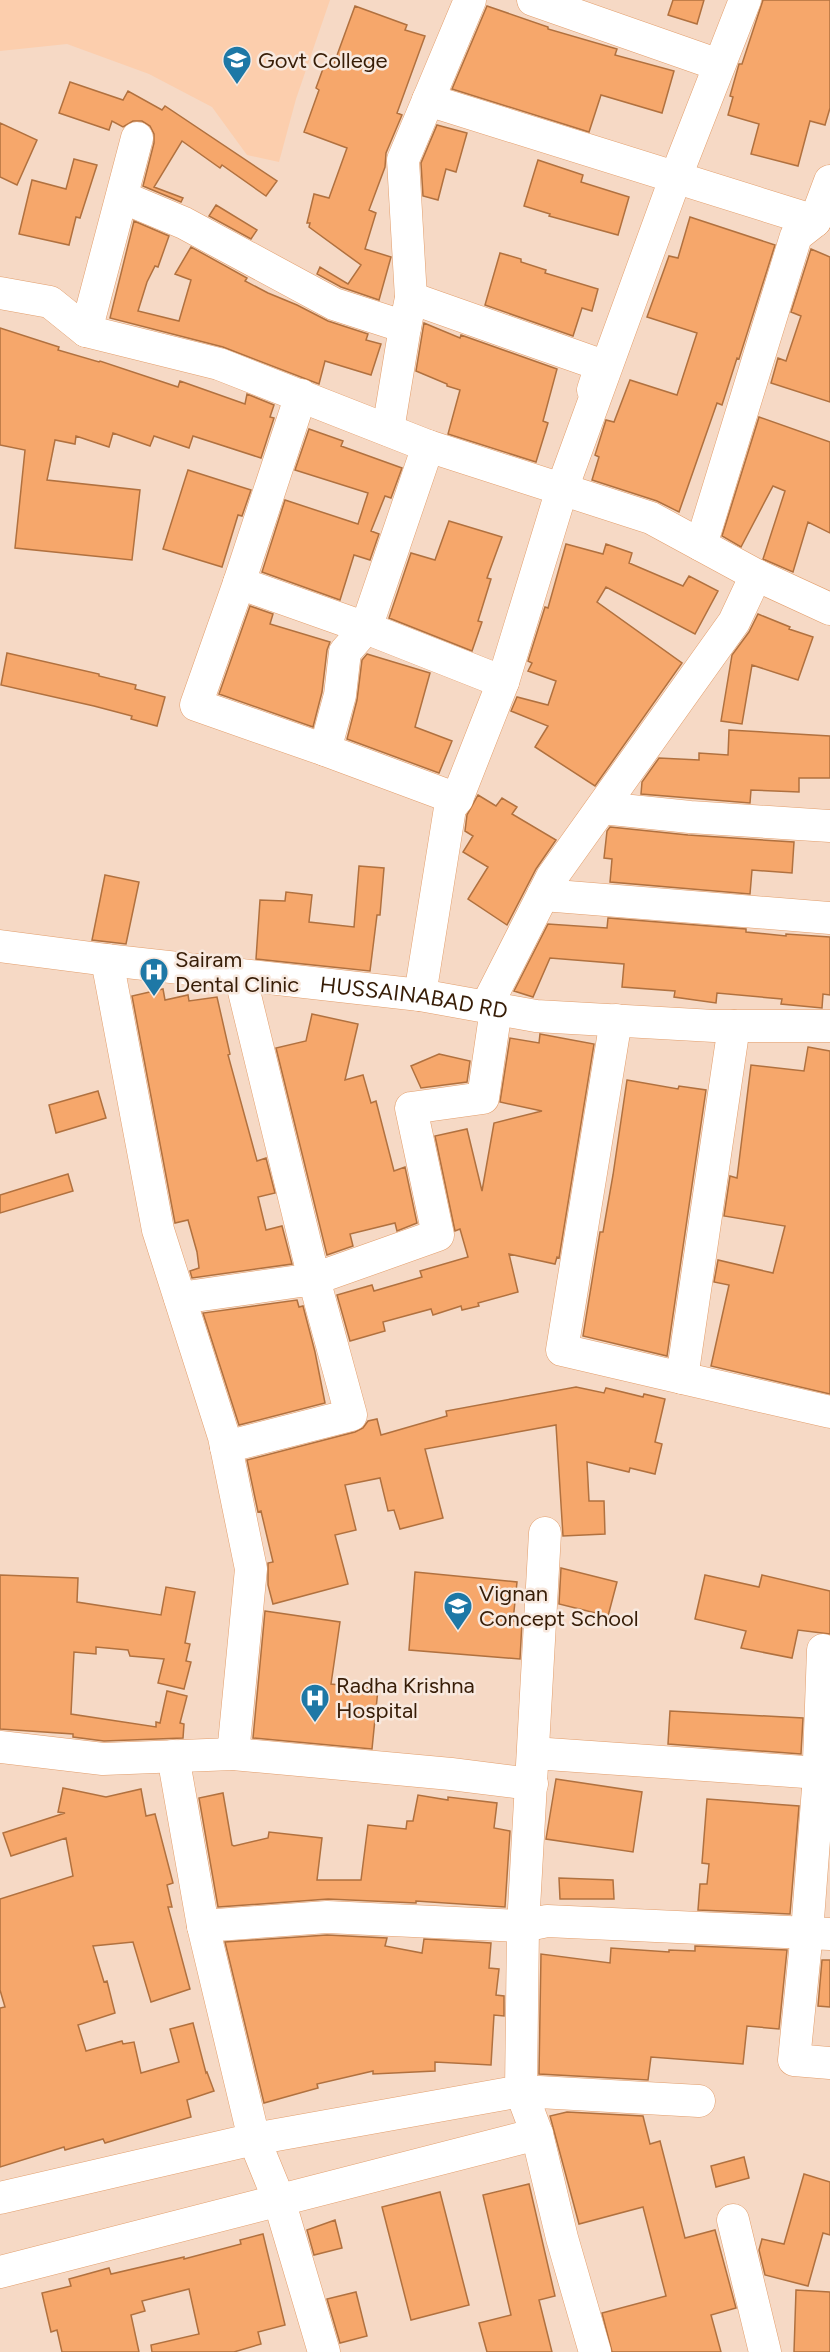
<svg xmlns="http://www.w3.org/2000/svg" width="830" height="2352" font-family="Figtree,sans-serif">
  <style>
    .built { fill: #fccead }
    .building { fill: #f6a76b; stroke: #b1713f; stroke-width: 1.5 }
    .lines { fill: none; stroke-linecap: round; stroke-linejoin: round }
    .minor-casing { stroke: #e29e6c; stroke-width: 33 }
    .minor { stroke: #fff; stroke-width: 32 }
    .labels { text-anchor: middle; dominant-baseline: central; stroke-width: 5; stroke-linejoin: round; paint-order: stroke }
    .poi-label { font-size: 22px; fill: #371d07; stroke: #f8e9df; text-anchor: start }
    .street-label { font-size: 22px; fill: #371d07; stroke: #f8e9df }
  </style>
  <rect width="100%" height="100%" fill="#f6d9c5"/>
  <path class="built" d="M0,0H330L296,99L279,162L247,155L212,107L149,74L67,44L0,51Z"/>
  <path class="building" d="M673,0H704L697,24L668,15Z
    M763,0H830V108L825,125L810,121L798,166L751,154L759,124L728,115L733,97L730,96L739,64H742Z
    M355,6L407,25L405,30L425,36L397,113L402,115L386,153L385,167L369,210L376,213L365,249L391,257L379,300L341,287L317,274L320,267L348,284L361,265L309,227L310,223H307L314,194L329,198L347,148L304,132L319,90L316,88L324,66L332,69Z
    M487,6L548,27V29L617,49L615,55L674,71L662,113L601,95L589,132L452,89Z
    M70,82L123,100L128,91L162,110L165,106L277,181L266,196L222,165L220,168L182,141L154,187L183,198L181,202L143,186L154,143V134L150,126L142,121H133L123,127L112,121L109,130L59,113Z
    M0,123L37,140L17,185L0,177Z
    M437,125L467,133L456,172L446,169L438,200L423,196L421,163Z
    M74,159L97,165L80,218L76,217L69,245L19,234L32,180L66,189Z
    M538,160L583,175L581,182L629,197L618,235L549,216L550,214L524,206Z
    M216,205L257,230L251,239L209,216Z
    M690,217L775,245L739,359L737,358L722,405L717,403L679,512L657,501L592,480L599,457L595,455L606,420L614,422L630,380L677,395L697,333L647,317L669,256L678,258Z
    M134,221L169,236L158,267L155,266L147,282L138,311L179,321L191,280L175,274L191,247L247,278L245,281L268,293L297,305L328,321L368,334L366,340L381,344L371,375L325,361L319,384L223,347L110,318Z
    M811,249L830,257V402L771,383L778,358L786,361L801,316L791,312Z
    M500,253L521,259V262L546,270L545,273L598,289L592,311L582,308L573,336L485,305Z
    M424,323L460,338L461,335L557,369L543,421L548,423L536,462L448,434L460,390L447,386V384L416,371Z
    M0,328L59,347L58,350L99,362L100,361L178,387L180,381L245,404L247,394L274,405L270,417L274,418L261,458L193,436L189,448L154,436L150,446L113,433L109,447L76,436L75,444L55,440L47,480L140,490L132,560L15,548L25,450L0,445Z
    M759,417L830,442V533L808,522L793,572L763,559L785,491L773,486L741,547L722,536Z
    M309,429L343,441L341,446L402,468L391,498L385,496L371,531L379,534L370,560L354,555L340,600L262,572L285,500L358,524L368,493L295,470Z
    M188,470L251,490L242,516L238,515L222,567L163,549Z
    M449,521L502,537L487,578L491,579L478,621L482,622L472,651L389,618L411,553L435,560Z
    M566,544L603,554L606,544L632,553L629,563L683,586L689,576L718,591L695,634L606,587L597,602L682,663L595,786L535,747L548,726L511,711L517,697L548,705L556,681L528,671L532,663L528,661L545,607L548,608Z
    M250,606L273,614L270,624L330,642L327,650L322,692L313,727L219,694Z
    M758,614L790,627L789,629L813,637L798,680L752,665L742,724L721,721L732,655L749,632Z
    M7,653L99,674V676L136,685L135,689L165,697L157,726L131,719L132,716L94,706L1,685Z
    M367,654L430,673L415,727L452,741L439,773L347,739L357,700L362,660Z
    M729,730L830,736V778H799V792L751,790L750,803L641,794L642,782L659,758L699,760V753L728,755Z
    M478,795L496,806L502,798L517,807L512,814L556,840L536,869L507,925L468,899L488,867L463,852L473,836L465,831L467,815Z
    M610,827L688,835L794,842L792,873L752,870L750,894L610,882L612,859L604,858L607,831Z
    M359,866L384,868L380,915H377L370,971L256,959L260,900L285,901L286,892L312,895L309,922L354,927Z
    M105,875L139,882L126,944L92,940Z
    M608,918L746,929V932L786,936V934L830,937V995L823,994L822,1008L781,1004L782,999L717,993L716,1003L674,997L675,991L622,987L624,964L550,958L533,997L514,991L548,924L607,928Z
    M163,989L165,1000L188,995L189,1001L217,997L230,1054L228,1055L257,1161L266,1158L275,1193L258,1197L266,1230L282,1226L292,1264L192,1278L190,1271L199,1268L197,1252L188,1220L175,1223L132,996Z
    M312,1014L358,1024L345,1080L363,1075L371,1103L376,1101L394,1171L405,1167L417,1223L397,1231L395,1223L350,1234L353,1246L327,1255L276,1048L306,1041Z
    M540,1034L594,1044L559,1258L557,1257L555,1264L509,1254L518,1292L478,1303L479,1306L462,1310L461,1306L433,1315L431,1309L383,1322L385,1331L350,1341L337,1295L372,1285L374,1291L422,1277L420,1271L468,1257L460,1229L455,1231L435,1136L467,1129L482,1191L494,1123L542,1111L500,1102L510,1038L539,1043Z
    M808,1047L830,1051V1394L711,1366L729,1285L714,1282L718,1260L773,1273L785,1226L724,1216L730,1176L737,1178L751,1065L804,1071Z
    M439,1054L470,1061L467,1082L421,1088L411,1066Z
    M627,1080L678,1089L679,1086L706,1090L667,1356L583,1336L600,1232H603L613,1175Z
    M98,1091L106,1118L56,1133L49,1105Z
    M68,1174L73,1191L0,1213V1195Z
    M297,1300L299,1307L303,1306L315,1352L325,1403L239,1425L203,1313Z
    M576,1387L604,1393L606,1388L643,1397L644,1394L665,1399L655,1442L662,1444L655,1474L630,1468L629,1472L587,1462L589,1501H604L605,1534L563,1536L556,1425L425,1449L443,1518L400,1529L394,1510L388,1511L380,1478L345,1485L356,1530L335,1535L348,1584L273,1604L268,1585V1563L273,1562L261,1511L258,1512L247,1460L355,1432L363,1428L368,1421L377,1419L381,1435L447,1416L446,1411Z
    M561,1568L617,1582L608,1616L559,1604Z
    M415,1572L517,1582L513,1621L522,1622L520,1659L409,1650Z
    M0,1575L78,1578L77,1602L161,1615L166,1587L195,1592L185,1643L190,1644L186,1661L191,1662L184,1689L158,1683L164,1659L130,1656L128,1650L96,1647V1654L74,1652L71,1714L156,1727V1722L160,1723L167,1691L187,1696L180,1723L184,1724L183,1738L104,1741L73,1737V1734L0,1729Z
    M705,1575L759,1587L762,1575L830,1591V1634L798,1630L792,1658L741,1648L746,1631L695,1619Z
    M265,1611L340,1622L331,1684L378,1689L372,1749L253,1738Z
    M670,1711L803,1718L801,1754L668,1744Z
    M556,1779L642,1792L633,1852L546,1839Z
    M63,1788L106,1797L141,1789L146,1816L155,1814L173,1883L167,1885L172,1907H168L190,1989L151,2002L133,1942L93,1946L104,1982L107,1981L115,2013L78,2025L86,2051L122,2041L123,2044L134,2042L141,2073L179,2062L170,2029L193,2023L206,2073L207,2072L214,2091L187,2100L191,2117L105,2143L103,2139L65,2150L64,2147L0,2167V2008L5,2007L0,1990V1899L73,1876L66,1838L11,1856L3,1833L65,1813L58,1812Z
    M223,1793L232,1845L234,1846L268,1838L269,1832L322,1838L317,1880H361L368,1825L406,1829L407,1821H413L418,1795L448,1800V1797L497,1803L494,1828L510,1831L505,1907L416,1901V1903L328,1899L218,1907L199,1798Z
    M707,1799L799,1806L790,1914L698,1910L700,1884H707L709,1864L702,1863Z
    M559,1878L613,1880L614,1899H560Z
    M327,1935L387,1938L385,1946L422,1953L424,1939L491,1943L489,1968L499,1969L496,1995L504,1996V2016L494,2015L491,2065L435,2062V2071L373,2074V2071L317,2084L318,2088L264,2103L225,1942Z
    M695,1946L787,1950L779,2029L747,2026L743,2064L651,2057L648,2080L539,2074L541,1954L610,1963L611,1948L669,1952V1950L695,1951Z
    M822,1960H830V2007L818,2006Z
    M567,2112L643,2116L650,2144L660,2141L685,2238L715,2230L736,2308L711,2315L721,2352H612L602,2313L666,2296L643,2207L579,2224L550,2116Z
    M744,2157L749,2178L716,2187L711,2166Z
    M804,2174L830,2182V2235L823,2233L808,2286L765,2275L759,2250L762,2239L784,2244Z
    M529,2184L555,2296L539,2300L552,2352H487L479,2323L511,2315L483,2195Z
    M440,2192L469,2305L411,2320L382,2207Z
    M335,2220L342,2248L314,2255L307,2230Z
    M263,2234L285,2325L258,2332L261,2344L234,2352H152L151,2345L199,2334L189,2289L142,2301L145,2311L131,2315L139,2352H62L57,2330L51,2332L42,2293L71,2286L69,2279L109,2268L111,2274L184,2257V2259L241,2244L240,2240Z
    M796,2290L830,2292V2352H794Z
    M356,2292L367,2336L340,2343L327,2299Z"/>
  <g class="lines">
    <g class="minor-casing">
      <g id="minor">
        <path d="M533,0L719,65"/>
        <path d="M428,100L815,221"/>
        <path d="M137,138L86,331L219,364L428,446L651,518L756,575L830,609"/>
        <path d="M122,197L184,223L334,304L405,327L411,298L403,160L470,0"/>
        <path d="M0,293L50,302L86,331"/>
        <path d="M411,298L601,365L593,390"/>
        <path d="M301,395L239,583L366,628L503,682"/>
        <path d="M388,430L405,327"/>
        <path d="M428,446L366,628L345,652L340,695L325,750L457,799"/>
        <path d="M701,545L796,236L815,221L830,181"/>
        <path d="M239,583L196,705L325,750"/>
        <path d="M602,808L690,817L830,826"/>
        <path d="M543,895L830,918"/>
        <path id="s1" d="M0,946L107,960L420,995L536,1016L714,1026H830"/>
        <path d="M107,960L158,1230L224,1437L251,1569L233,1754"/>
        <path d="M240,975L314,1279L438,1235L411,1108L483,1098L496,1009"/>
        <path d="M420,995L450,808L457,799L503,682L562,489L675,179L745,0"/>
        <path d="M486,1007L552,877L734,622L756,575"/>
        <path d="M616,1020L562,1350L682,1378L734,1026"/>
        <path d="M180,1298L314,1279L351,1415L226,1447"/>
        <path d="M682,1378L830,1412"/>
        <path d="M0,1747L103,1759L233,1754L451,1774L532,1784"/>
        <path d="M533,1753L819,1773"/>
        <path d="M173,1756L203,1926L254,2139L279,2200L324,2352"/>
        <path d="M818,1788L823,1650"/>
        <path d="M830,1790L818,1788L807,1932L794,2060L830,2063"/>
        <path d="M203,1926L327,1917L523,1926L547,1921L830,1934"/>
        <path d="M0,2198L254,2139L521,2091L523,1926L545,1533"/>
        <path d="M733,2220L765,2352"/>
        <path d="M0,2272L537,2134"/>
        <path d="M595,2352L562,2238L537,2134L521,2091L699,2101"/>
      </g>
    </g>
    <use href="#minor" class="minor"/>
  </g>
  <defs>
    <g id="university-pin" transform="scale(1.5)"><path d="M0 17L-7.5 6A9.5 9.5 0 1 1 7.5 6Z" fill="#1e78a6" stroke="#f8e9df"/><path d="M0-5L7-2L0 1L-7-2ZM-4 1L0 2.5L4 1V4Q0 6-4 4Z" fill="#fff"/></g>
    <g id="hospital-pin" transform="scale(1.5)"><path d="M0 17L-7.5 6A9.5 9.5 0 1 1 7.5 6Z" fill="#1e78a6" stroke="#f8e9df"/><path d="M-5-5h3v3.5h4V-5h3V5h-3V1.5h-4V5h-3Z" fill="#fff"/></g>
    <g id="school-pin" transform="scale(1.5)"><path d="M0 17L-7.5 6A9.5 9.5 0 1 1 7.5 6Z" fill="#1e78a6" stroke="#f8e9df"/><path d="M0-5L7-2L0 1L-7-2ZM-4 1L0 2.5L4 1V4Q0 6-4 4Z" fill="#fff"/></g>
  </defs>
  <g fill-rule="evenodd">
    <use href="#university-pin" x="237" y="60"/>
    <use href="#hospital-pin" x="154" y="972"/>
    <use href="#school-pin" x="458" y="1606"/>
    <use href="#hospital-pin" x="315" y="1698"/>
  </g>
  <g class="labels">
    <g class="poi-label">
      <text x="258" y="60">Govt College</text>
      <text x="175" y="959">Sairam<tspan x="175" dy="25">Dental Clinic</tspan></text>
      <text x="479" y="1593">Vignan<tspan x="479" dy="25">Concept School</tspan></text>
      <text x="336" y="1685">Radha Krishna<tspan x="336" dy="25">Hospital</tspan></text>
    </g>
    <g class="street-label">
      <text stroke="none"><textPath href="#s1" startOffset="417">HUSSAINABAD RD</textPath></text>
    </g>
  </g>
</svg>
